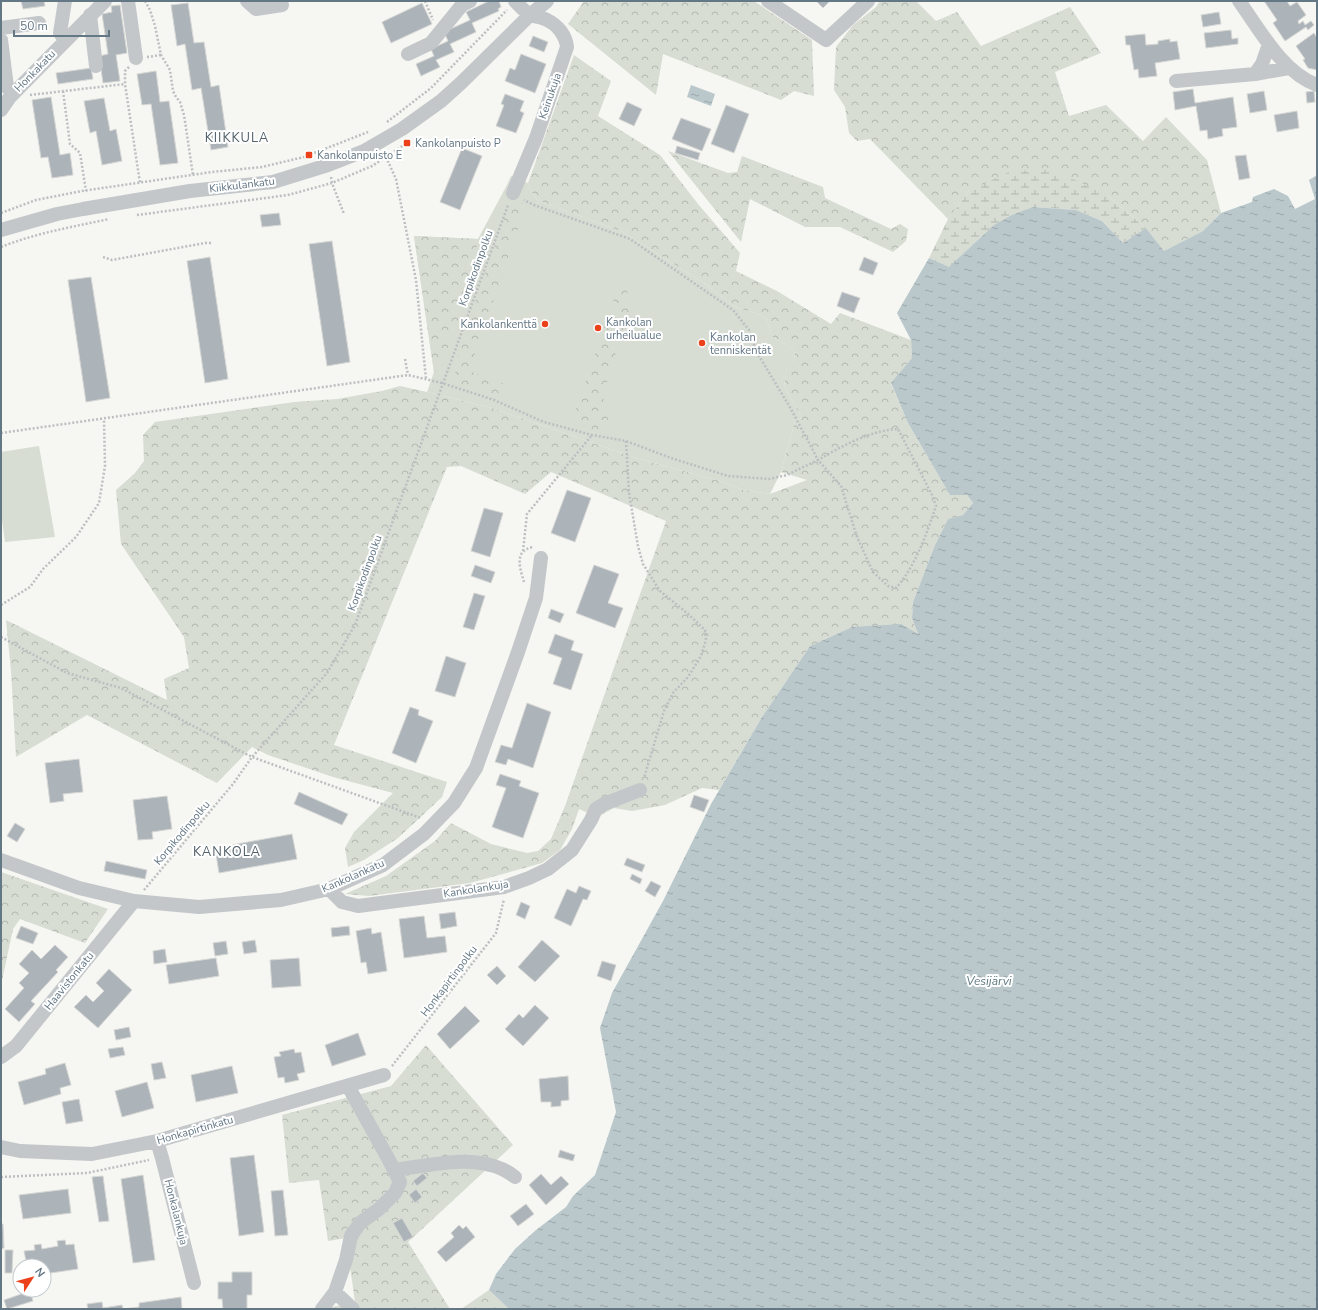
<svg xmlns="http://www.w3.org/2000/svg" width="1318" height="1310" font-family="'Nunito Sans',sans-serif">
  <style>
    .grass { fill: #d7ddd3 }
    .forest { fill: url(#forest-crowns) }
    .wetland { fill: url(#wetland-marsh) }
    .water { fill: url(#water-ripples) }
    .building { fill: #acb4b9; stroke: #d7d7d5 }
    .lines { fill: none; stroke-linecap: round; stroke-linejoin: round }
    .path { stroke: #bcbfc1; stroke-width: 2.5; stroke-dasharray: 2 2; stroke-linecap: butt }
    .minor { stroke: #c3c7ca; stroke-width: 14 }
    .poi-dot { fill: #ec421b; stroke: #fff; stroke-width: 1.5 }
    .labels { text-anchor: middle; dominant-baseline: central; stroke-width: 4; stroke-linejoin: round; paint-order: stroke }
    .street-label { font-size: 11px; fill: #637785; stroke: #fff }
    .poi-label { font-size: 11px; fill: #637785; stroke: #fff; text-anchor: start }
    .water-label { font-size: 12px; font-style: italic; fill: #5f7a82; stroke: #fff }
    .quarter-label { font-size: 13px; letter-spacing: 1px; fill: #516069; stroke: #fff }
  </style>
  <defs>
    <pattern id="forest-crowns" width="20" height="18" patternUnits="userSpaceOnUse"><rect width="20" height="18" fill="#d7ddd3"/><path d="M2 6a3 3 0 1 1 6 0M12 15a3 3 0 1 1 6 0" fill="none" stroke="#b2b8b1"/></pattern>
    <pattern id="wetland-marsh" width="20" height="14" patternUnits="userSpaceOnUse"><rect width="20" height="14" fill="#d7ddd3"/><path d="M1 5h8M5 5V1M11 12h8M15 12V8" fill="none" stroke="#b2b8b1"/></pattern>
    <pattern id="water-ripples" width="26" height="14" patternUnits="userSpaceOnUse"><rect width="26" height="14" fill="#bac8cc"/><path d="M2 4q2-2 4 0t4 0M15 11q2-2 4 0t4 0" fill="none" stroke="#9ba7ab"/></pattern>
  </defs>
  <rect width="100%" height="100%" fill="#f6f6f2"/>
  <path class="grass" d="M511,176L528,183L531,191L537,200L623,232L707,285L735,307L755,313L766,318L773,337L795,350L794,360L787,368L784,386L802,418L795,421L781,472L770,494L743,490L720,481L636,458L492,408L427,392L434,372L414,236L478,239L507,185Z
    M39,446L55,537L5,542L1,513V452Z"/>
  <path class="forest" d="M584,1H754L812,40L814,96L794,91L781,100L663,54L656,95L568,24Z
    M880,1H916L936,21L957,12L981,46L1070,7L1101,53L1055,72L1069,116L1106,105L1143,141L1166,117L1207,160L1221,213L1203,231L1164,251L1146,228L1108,196L969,191L948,219L870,139L857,141L849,133L845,107L834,90L836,47L853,25L876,7Z
    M574,55L611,81L598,116L660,155L698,204L740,253L736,271L777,291L831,324L840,313L911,340L912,358L891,384L908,423L950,495H967L973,503L963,515L948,519L935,545L913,602L912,618L918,634L852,627L810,646L762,717L719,790L702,788L665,805L632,811L614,808L597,817L579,809L572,829L560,850L542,863L470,883L369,896L345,894L386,876L435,841L451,823L491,844L527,853L538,851L551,839L565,806L666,521L551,472L525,494L461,466L447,467L334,745L447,782L442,797L398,838L364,860L348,867L345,848L354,832L393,793L333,777L268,755L252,747L217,783L87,715L16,757L11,671L6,620L167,700L164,679L189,668L184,637L121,544L116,490L135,473L144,461L143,435L155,422L294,402L337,399L382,391L400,386L427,392L492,408L636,458L720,481L743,490L770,494L807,480L781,472L795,421L802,418L784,386L787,367L794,360L795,350L773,337L766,318L755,313L735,307L707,285L623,232L537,200L531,191L528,183Z
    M668,151L728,173L737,172L742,156L823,187L825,198L891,229L900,224L908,229L906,241L893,252L840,227H805L750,199L741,242Z
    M516,201L526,205L525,208L469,371L511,386V397L498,396L455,382L456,362L479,290L504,219Z
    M414,236L478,239L470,287L439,372H434Z
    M622,276L631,304L639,314V320L626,319L603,396L609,424L606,433L580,426L576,409Z
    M1,872L108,909L85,943L20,919L13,929L1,985Z
    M426,1045L513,1145L408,1242L450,1309H324L355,1302L346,1238L328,1241L319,1180L289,1183L282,1115L391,1086Z
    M489,1290L509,1309H461Z"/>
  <path class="wetland" d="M1048,170L1075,180L1108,196L1146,228L1123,243L1102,221L1076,210L1033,207L994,225L949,268L929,258L948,219L969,191L1011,171Z"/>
  <path class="water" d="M691,85L715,94L711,106L687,97Z
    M1317,175V1309H509L489,1290L496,1274L515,1249L536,1230L566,1207L573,1196L595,1175L616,1112L600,1028L612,993L663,901L711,804L762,717L810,646L852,627L901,624L918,634L912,618L913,602L935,545L948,519L963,515L973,503L967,495H950L908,423L891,383L912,358L911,340L897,313L929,258L949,267L994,225L1012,215L1033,207L1076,210L1102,221L1123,243L1146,228L1164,251L1203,231L1221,213L1252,202L1253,197L1274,189L1288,196L1295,209L1315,199L1309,180Z"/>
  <path class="building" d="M21,1H44L45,6L23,9Z
    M489,1H499L501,7L498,9L499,11L472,23L476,32L450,44L454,52L436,60L440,67L421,76L416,64L434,56L431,49L448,41L444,32L470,20L466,12Z
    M816,1H830L823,8Z
    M1264,1H1287L1290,6L1297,2L1306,15L1298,21L1299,24L1303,21L1305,25L1311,21L1314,25L1308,30L1306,27L1285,41L1273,23L1277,20Z
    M188,3L194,43L204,42L211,87L219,85L228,147L211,150L201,88L192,90L185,44L177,46L171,5Z
    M422,3L432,24L391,43L382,22Z
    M120,5L127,53L116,55L120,81L103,83L99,56L108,54L102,14L112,12L111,6Z
    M1219,12L1221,24L1203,27L1201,15Z
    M1231,30L1232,39L1238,38V44L1206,48L1204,33Z
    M1314,33L1317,38V70L1308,68L1303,60L1305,59L1296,46Z
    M1145,34L1146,45L1158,44V41L1170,39V42L1177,41L1180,59L1155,63L1157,76L1139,78L1138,69L1134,70L1130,45H1126L1125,36Z
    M533,36L548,42L544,52L529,46Z
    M521,54L546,64L535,93L505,81L510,68L515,70Z
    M91,68L93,79L58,84L56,73Z
    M156,71L160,102L169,101L178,163L160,165L151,104L142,105L137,74Z
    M1193,89L1195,103L1233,97L1237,127L1222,129L1223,136L1208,139L1207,130L1200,131L1196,106L1175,110L1173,92Z
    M1264,91L1267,110L1250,113L1247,94Z
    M1314,91L1315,102L1307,103L1306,92Z
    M505,94L524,101L520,111L524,113L516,133L496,126L504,105L501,104Z
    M51,97L60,155L70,153L73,175L52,178L48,157L41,158L32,100Z
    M104,98L110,131L116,129L122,161L102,165L96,131L90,133L84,101Z
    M627,102L642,109L634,126L619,119Z
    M726,105L749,114L734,153L711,144Z
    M1297,111L1299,128L1277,132L1274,115Z
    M681,118L711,129L702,151L672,139Z
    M677,146L700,153L698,160L675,153Z
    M462,148L482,156L460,210L440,202Z
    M1246,155L1250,178L1239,180L1235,156Z
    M279,213L281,225L262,227L260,215Z
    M332,241L350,362L327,366L309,244Z
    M210,257L228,379L205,383L187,261Z
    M864,257L878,263L873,275L859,270Z
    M91,277L110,398L86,402L68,280Z
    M842,292L860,298L854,313L837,306Z
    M567,490L591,498L575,542L551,533Z
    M484,508L503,513L490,557L471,551Z
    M475,565L495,572L491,583L471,576Z
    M594,565L619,574L608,603L623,608L615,628L576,613Z
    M474,593L485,596L474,630L463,627Z
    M551,609L564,614L560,623L548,618Z
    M555,634L574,641L571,650L583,654L571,690L553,684L562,658L548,653Z
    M446,656L466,663L455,697L435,691Z
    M527,703L551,712L533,768L508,759L506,765L495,762L501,745L512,748Z
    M410,707L419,710L418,715L433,721L416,763L392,753Z
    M79,759L83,792L63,794L64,801L50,803L45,763Z
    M500,774L521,781L519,786L539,793L523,838L492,827L506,788L496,785Z
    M299,792L348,814L342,825L294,804Z
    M694,795L709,800L704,812L690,807Z
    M167,796L172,829L152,832L153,839L138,840L133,800Z
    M15,823L25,829L17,842L7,836Z
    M292,834L297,859L219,873L215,848Z
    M627,858L645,865L642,872L624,865Z
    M106,861L147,870L145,879L104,871Z
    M632,874L642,879L640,884L630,879Z
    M651,881L661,886L655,897L645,891Z
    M579,886L591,891L587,900L583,899L571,926L554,918L567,889L576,893Z
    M521,902L530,906L525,919L516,915Z
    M455,912L457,926L441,929L439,914Z
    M424,916L427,938L445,936L447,952L404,958L399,919Z
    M21,926L38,933L33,944L16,938Z
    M349,926L350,935L332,937L331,928Z
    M371,928L372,934L381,932L387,971L368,974L366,962L361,963L356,931Z
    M255,940L257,952L244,954L242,942Z
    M542,940L560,956L535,982L518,967Z
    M226,941L228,954L215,956L213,943Z
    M55,945L68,957L56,970L58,972L31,1001L35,1004L19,1022L5,1009L24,988L19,983L29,973L19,964L32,950L41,959Z
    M165,949L167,962L154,964L153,951Z
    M216,958L219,976L169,984L166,965Z
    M299,958L301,986L272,988L270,960Z
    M602,961L616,965L611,981L597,976Z
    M497,966L506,976L497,985L487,975Z
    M109,969L132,990L98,1028L74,1007L86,995L93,1002L104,991L96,983Z
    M535,1005L549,1018L523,1046L505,1029L519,1014L523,1018Z
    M465,1006L480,1021L450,1049L437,1034Z
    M129,1027L131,1037L116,1040L114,1030Z
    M358,1033L366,1055L332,1066L325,1045Z
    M123,1047L125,1055L110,1058L108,1049Z
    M294,1049L295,1053L301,1052L305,1072L297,1074L299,1080L285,1083L284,1077L278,1078L274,1057L281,1056L279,1052Z
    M162,1062L166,1078L154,1080L151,1064Z
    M65,1063L71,1085L60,1088L61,1094L24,1105L18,1082L46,1074L45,1069Z
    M232,1066L238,1093L196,1102L191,1075Z
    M568,1076L569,1100L561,1101V1106L551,1107V1102H541L539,1079Z
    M147,1082L154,1108L122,1117L115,1091Z
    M79,1099L83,1121L66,1124L62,1102Z
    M560,1150L575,1155L573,1161L558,1157Z
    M254,1155L264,1232L239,1236L230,1158Z
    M423,1173L427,1178L417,1186L413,1181Z
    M541,1174L551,1185L561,1176L569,1184L546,1205L529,1185Z
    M143,1175L155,1260L133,1263L121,1179Z
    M103,1176L109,1221L99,1222L92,1177Z
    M68,1189L71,1213L23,1219L19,1195Z
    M416,1189L422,1197L415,1203L409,1195Z
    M283,1190L288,1235L275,1236L271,1191Z
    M526,1204L534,1214L518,1226L510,1216Z
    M402,1218L413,1237L404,1242L393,1223Z
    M1,1224H3L4,1248L1,1249Z
    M459,1225L463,1229L466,1226L475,1237L446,1262L437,1252L454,1237L451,1233Z
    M65,1240L66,1245L74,1244L78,1269L44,1274V1266H27L24,1251L35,1250L34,1245L41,1244L42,1249L58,1246L57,1241Z
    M5,1250H13L12,1273H5Z
    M232,1272H252V1295H247V1309H223L222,1299H218V1282H232Z
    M30,1291L33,1301L7,1309L4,1300Z
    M181,1297L182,1309H88L87,1304L102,1302L103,1308L122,1305L123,1309L139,1307V1303Z"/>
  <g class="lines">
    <path class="path" d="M145,1L150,10L155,26L161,55L170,70L173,91L176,97L180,102L184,115L193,175
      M425,1L433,20
      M147,57L161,55
      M129,67L125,71V84L140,183
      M63,91L70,144L80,153L86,191
      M30,95L125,84
      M387,122L431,88L507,10
      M386,157L396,179L416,280L426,379
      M331,177L332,183L372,166L407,143
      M1,213L36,200L82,191L212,172L262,167L304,157L368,132
      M137,215L288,195L332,183L344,214
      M1,247C36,233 72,227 109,219
      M103,257L112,260L205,243H212
      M405,359L408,375
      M1,433L408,375L442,383L494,400L544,422L592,435L626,441L671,458L728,476L769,479L787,475L818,460L841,486L857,537L873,572L888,586L896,588C915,567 927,533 936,506L932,495L898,429C871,430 840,447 818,460L791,409L756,351L749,330L733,310L630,239L534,205L524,200
      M626,441L629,493L638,546L643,564L660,591L687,613L705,630L706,640L701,656L688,677L673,693L664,711L644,778
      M523,551L527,514L592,435
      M524,582C520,568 513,550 534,547
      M1,605L30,587L43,569L76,537L99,503L105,466L104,419
      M1,637L67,673L121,688L252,757L421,818
      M144,890L233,784L252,757L327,673L355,625L508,205
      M392,1066L496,933L504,899
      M1,1177L87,1173L149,1160"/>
    <path class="minor" d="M65,1L60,33L65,40
      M128,1L136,58
      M247,1L256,9L282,5
      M768,1L826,40L868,1
      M1239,1C1260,30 1282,72 1317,85
      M90,15L96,66
      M1,28L39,23
      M1,40L7,87L13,93
      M408,54L431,43L462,5L470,1
      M1255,74L1289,68
      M1176,81L1255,74L1262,64L1269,44
      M1,110L10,97L105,1
      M513,193L536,138L567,47C566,36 558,25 547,20C542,17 534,17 529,14C524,11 519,5 515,1
      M1,230L57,214L83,209L190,191L273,182L328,165L364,151L402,129L441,101L461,83L530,15L547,1
      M1,860L79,888L134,901L199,907L281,900L329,889L383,865L424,834L454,803L476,768L518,652L536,598L541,558
      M329,889L342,902L358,906L504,887L529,878L548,869L572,850L591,820L596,809L604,804L640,790
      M1,1057L16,1046L134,901
      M157,1141L162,1158L194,1283
      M1,1147L20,1151L92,1154L157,1141L384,1075
      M394,1170C428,1166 470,1154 502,1169C507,1171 511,1174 515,1177
      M335,1292L353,1309
      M322,1309L335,1292L346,1260L351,1236L360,1223L379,1209L395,1193L400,1182L389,1160L348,1086"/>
  </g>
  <g class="poi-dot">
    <rect x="403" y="139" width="8" height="8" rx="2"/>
    <rect x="305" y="151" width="8" height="8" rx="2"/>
    <circle cx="545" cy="324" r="4"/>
    <circle cx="598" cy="328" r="4"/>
    <circle cx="702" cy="343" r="4"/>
  </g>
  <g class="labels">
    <g class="street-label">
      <text transform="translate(35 71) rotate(-46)">Honkakatu</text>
      <text transform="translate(550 96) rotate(-71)">Keinukuja</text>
      <text transform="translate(242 185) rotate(-7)">Kiikkulankatu</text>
      <text transform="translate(476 268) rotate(-70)">Korpikodinpolku</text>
      <text transform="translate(365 573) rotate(-70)">Korpikodinpolku</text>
      <text transform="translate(182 833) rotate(-50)">Korpikodinpolku</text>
      <text transform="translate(353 876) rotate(-24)">Kankolankatu</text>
      <text transform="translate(476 889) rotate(-9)">Kankolankuja</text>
      <text transform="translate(69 981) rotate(-51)">Haavistonkatu</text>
      <text transform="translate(449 981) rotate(-53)">Honkapirtinpolku</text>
      <text transform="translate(195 1130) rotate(-16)">Honkapirtinkatu</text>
      <text transform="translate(176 1212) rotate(76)">Honkalankuja</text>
    </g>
    <g class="poi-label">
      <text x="415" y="143">Kankolanpuisto P</text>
      <text x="317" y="155">Kankolanpuisto E</text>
      <text x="606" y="322">Kankolan<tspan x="606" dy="13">urheilualue</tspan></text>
      <text x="537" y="324" text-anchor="end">Kankolankenttä</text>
      <text x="710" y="337">Kankolan<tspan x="710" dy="13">tenniskentät</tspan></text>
    </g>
    <g class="water-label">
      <text x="989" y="981">Vesijärvi</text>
    </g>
    <g class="quarter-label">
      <text x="237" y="138">KIIKKULA</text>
      <text x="227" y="852">KANKOLA</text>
    </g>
  </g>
  <rect width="1318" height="1310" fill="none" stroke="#637785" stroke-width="4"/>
  <g transform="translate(32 1278) rotate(54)"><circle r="19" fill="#ffffff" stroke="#c1c9ce"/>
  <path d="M0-3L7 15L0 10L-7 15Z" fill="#ec421b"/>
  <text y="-6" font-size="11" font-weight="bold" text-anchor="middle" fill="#637785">N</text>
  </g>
  <path d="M14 30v6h95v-6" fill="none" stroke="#637785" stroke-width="2"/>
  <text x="20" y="30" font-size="12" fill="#637785" stroke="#ffffff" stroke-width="3" paint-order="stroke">50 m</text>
</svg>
